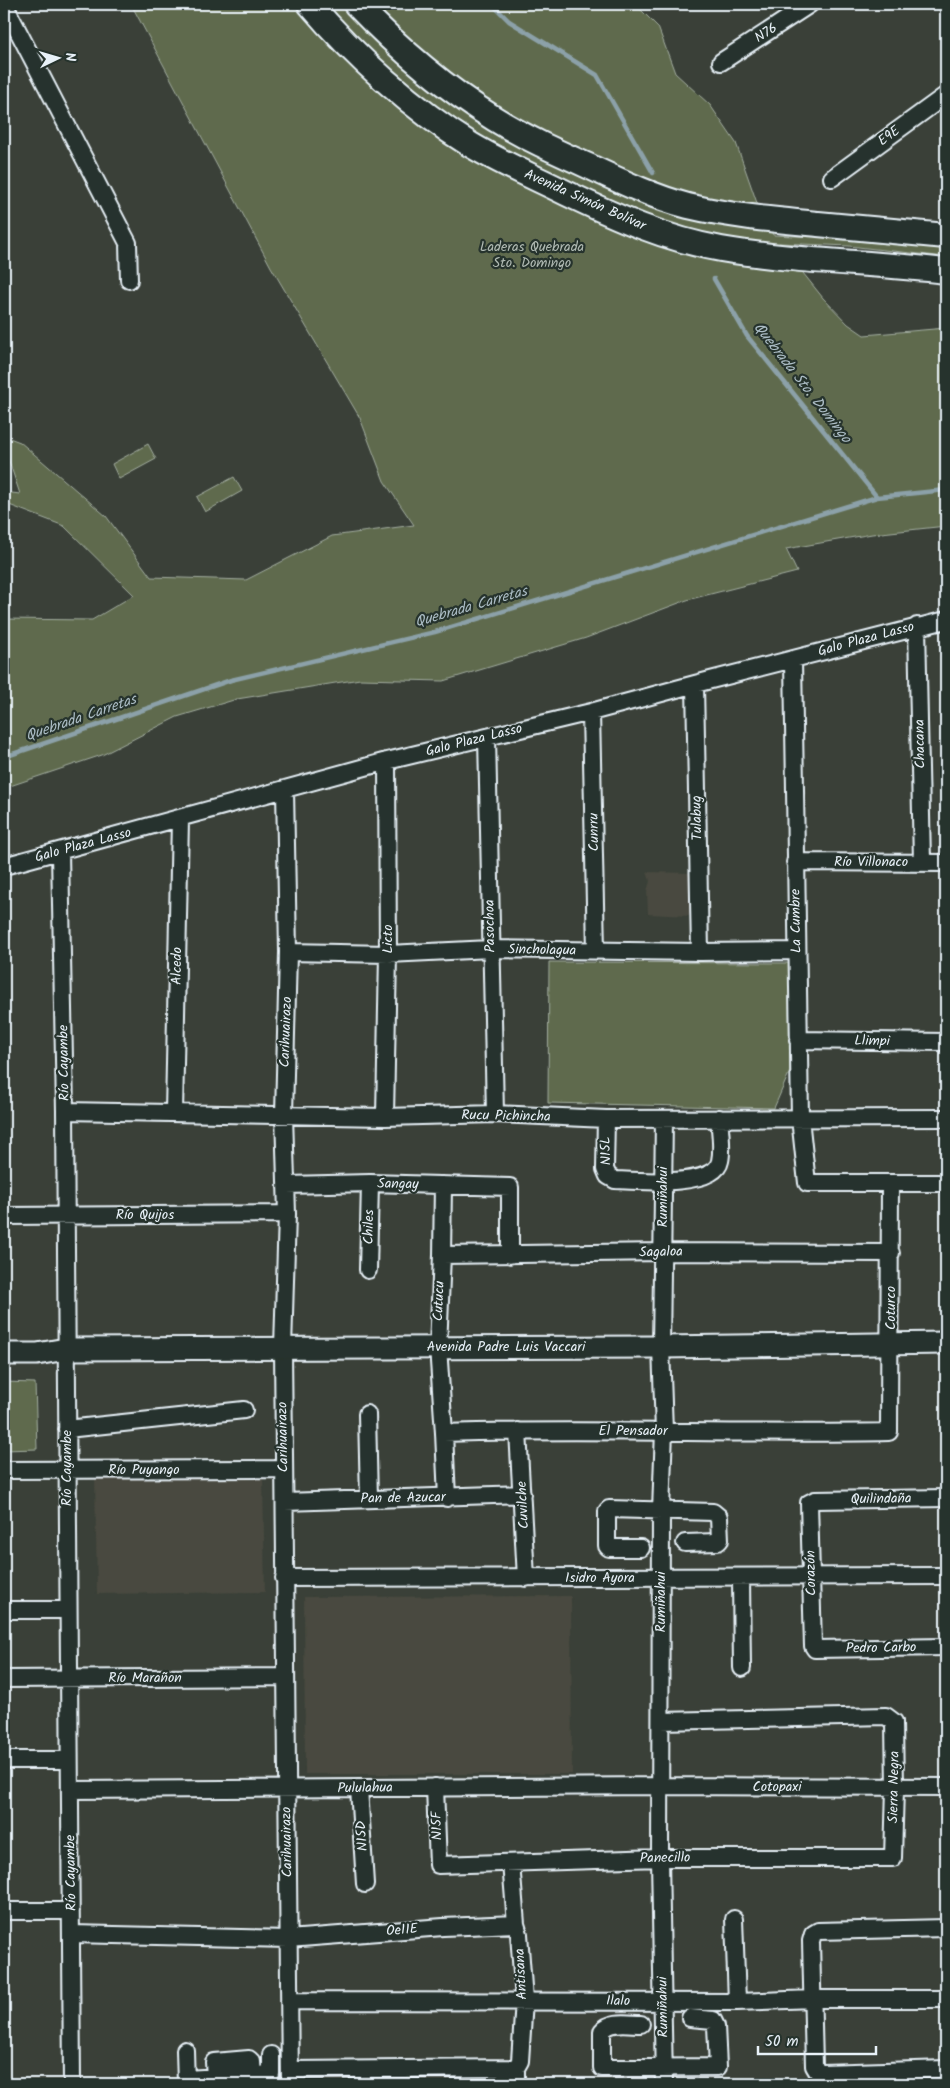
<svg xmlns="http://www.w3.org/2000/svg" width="950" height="2088" font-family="Kalam,sans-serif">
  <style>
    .built { fill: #48493f }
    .green { fill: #5f6b4d; stroke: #a4aea2 }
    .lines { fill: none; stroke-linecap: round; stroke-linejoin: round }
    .stream { stroke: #8ca1a9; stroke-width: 4.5 }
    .minor-casing { stroke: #e8f1f8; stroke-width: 20 }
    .major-casing { stroke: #e8f1f8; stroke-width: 25 }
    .highway-casing { stroke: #e8f1f8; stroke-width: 28 }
    .minor { stroke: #26332d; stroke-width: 16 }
    .major { stroke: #26332d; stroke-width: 21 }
    .highway { stroke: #26332d; stroke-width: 24 }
    .labels { text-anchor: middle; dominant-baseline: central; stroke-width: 4.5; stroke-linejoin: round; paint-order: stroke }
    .street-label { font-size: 14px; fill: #e8f1f8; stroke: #26332d }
    .park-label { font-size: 14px; fill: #b1bbb4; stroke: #26332d }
    .water-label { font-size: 15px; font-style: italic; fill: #abbcc4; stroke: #26332d }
  </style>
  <rect width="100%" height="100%" fill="#3a4038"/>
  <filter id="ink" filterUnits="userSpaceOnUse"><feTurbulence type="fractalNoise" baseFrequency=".02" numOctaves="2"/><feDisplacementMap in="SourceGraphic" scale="10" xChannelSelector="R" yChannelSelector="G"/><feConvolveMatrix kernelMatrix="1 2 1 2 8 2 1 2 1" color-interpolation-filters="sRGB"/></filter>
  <g filter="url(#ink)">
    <path class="built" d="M647,872L692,873V911L689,916L648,914L647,891L650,881Z
      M263,1476L265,1592L97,1594L95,1478Z
      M571,1596L572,1774H305L304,1597Z"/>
    <path class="green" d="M131,4H635L658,27L675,73L710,105L736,143L757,203L773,235L881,240L946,249V257L849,246L779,243L823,298L848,324L864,335L946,328V526L872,534L786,549L797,572L687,600L586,638L443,681L360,679L237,699L177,717L102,755L4,788V619L92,620L134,595L64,526L4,503V492L20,494L8,458L4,456V436L20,442L106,516L151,577L246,580L332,536L414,525L384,481L360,418L271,267Z
      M148,444L156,459L119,479L112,464Z
      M234,477L242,491L205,512L197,497Z
      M549,962L789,963L790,1071L774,1108L548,1103Z
      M4,1382L35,1383L37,1449L4,1450Z"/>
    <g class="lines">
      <path class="stream" d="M492,4L509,21L597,75L653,173
        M714,279L747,336L877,497
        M4,757L231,680L435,632L877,497L946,490"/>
      <g class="minor-casing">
        <path id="minor" d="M4,4L128,243L129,280
          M721,62L810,4
          M832,178L946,95
          M917,626L922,862
          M793,659L800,1118L807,1183H946
          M695,684L700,952
          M591,712L596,951
          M487,737L495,1114
          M285,790L288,952L284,1115L287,1214L283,1348L290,2084
          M60,852L65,1111L72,2084
          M795,862L946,863
          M4,866L387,761L591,712L695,684L946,620
          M288,952L388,954L491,949L700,952L796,951
          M798,1040L946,1042
          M65,1111L385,1117L495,1114L606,1119L946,1118
          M174,1113L180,819
          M385,1117L388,954L387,761
          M606,1119L605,1169L608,1176L615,1180C636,1181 715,1188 720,1161C723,1148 720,1131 719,1118
          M890,1183L889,1432C741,1435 592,1428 444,1433L438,1347L442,1255L664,1252L891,1253
          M287,1185L370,1183L510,1187V1255
          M4,1216L287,1214
          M442,1255L443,1185
          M368,1270L370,1183
          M367,1414L369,1499
          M67,1429L244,1410
          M518,1431L526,1578
          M444,1433L447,1498
          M4,1470L284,1469
          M946,1498L815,1500L809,1503L813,1646L815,1649L946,1647
          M285,1502L522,1494
          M641,1548H609L607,1546V1511L609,1509L713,1512L719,1517L720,1540L718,1542L685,1543
          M284,1578L946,1576
          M741,1578L742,1668
          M4,1610H68
          M4,1679L286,1677
          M4,1760H69
          M435,1787L438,1865L660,1858H893L895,1788L894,1722L886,1716L661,1721
          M359,1788L365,1884
          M70,1790L660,1786L946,1787
          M511,1863L516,1924L519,1934L524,2000L520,2061L516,2068V2084
          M4,1911H71
          M734,1919L737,2002
          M946,1928L818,1931L813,1934L811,1941L814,2066L817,2071L823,2073L946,2069
          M72,1934L288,1939L443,1927L516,1924
          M289,2001L737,2002L812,1999H946
          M641,2024C629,2024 611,2020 602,2031V2068L718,2067L716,2026L713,2020L690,2018
          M185,2050L186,2084
          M291,2070L516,2068
          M215,2077L214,2062L249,2059L252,2062L253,2075
          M186,2079L271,2074V2055
          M664,2084L660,1858L661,1510L664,1431L661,1347L664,1119"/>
      </g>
      <g class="major-casing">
        <path id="major" d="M4,1354H37L66,1349L661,1347L946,1343"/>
      </g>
      <g class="highway-casing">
        <path id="highway" d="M310,4C353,55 414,110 471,145C501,163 534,177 566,193C616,217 665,239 721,249C796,262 871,262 946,271
          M356,4C398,48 443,87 495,119C524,137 555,151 586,165C618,180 653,197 688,206C730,216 775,220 818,224C861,228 904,232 946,236"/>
      </g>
      <use href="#minor" class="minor"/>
      <use href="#major" class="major"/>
      <use href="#highway" class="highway"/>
    </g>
  </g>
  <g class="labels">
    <g class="street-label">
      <text transform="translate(766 33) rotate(-33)">N76</text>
      <text transform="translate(889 136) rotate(-36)">E9E</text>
      <text transform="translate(585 200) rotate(24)">Avenida Simón Bolívar</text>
      <text transform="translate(866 639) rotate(-15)">Galo Plaza Lasso</text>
      <text transform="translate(474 740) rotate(-14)">Galo Plaza Lasso</text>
      <text transform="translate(920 744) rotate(-91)">Chacana</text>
      <text transform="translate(697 818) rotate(-91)">Tulabug</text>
      <text transform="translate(594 832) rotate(-91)">Cunrru</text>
      <text transform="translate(83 845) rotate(-15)">Galo Plaza Lasso</text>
      <text x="871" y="862">Río Villonaco</text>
      <text transform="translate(796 921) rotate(-91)">La Cumbre</text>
      <text transform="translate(490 926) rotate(-91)">Pasochoa</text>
      <text transform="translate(388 939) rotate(-90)">Licto</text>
      <text transform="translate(542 950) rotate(1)">Sincholagua</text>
      <text transform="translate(177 966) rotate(-89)">Alcedo</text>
      <text transform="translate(286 1032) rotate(-88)">Carihuairazo</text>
      <text transform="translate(872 1041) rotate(1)">Llimpi</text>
      <text transform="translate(64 1063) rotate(-91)">Río Cayambe</text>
      <text transform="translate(506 1116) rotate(1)">Rucu Pichincha</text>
      <text transform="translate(606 1151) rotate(-92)">N15L</text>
      <text transform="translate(398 1184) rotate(1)">Sangay</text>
      <text transform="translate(663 1197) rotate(-90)">Rumiñahui</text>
      <text x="145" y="1215">Río Quijos</text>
      <text transform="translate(369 1227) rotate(-89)">Chiles</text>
      <text transform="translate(661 1252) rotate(-1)">Sagaloa</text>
      <text transform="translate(439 1301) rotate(-88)">Cutucu</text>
      <text transform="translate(891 1308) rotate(-90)">Coturco</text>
      <text x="506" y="1347">Avenida Padre Luis Vaccari</text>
      <text x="633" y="1431">El Pensador</text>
      <text transform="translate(283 1437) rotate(-91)">Carihuairazo</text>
      <text transform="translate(67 1468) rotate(-90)">Río Cayambe</text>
      <text x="144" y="1470">Río Puyango</text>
      <text transform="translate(403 1498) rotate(-1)">Pan de Azucar</text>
      <text transform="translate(881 1499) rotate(-1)">Quilindaña</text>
      <text transform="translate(523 1505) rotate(-93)">Cuvilche</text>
      <text transform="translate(811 1573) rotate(-91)">Corazón</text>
      <text x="600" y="1578">Isidro Ayora</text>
      <text transform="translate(661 1602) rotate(-90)">Rumiñahui</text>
      <text transform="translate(881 1648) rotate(-1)">Pedro Carbo</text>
      <text x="145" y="1678">Río Marañon</text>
      <text x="777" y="1787">Cotopaxi</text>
      <text transform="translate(894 1787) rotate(-89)">Sierra Negra</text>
      <text transform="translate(365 1788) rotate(-1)">Pululahua</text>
      <text transform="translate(437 1826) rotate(-92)">N15F</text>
      <text transform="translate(362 1836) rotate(-94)">N15D</text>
      <text transform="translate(287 1842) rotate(-91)">Carihuairazo</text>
      <text transform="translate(665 1858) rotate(-1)">Panecillo</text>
      <text transform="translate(71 1873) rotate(-91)">Río Cayambe</text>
      <text transform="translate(402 1930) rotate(-5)">Oe11E</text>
      <text transform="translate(521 1974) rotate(-93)">Antisana</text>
      <text transform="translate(618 2001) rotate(1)">Ilalo</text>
      <text transform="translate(663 2007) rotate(-91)">Rumiñahui</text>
    </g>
    <g class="park-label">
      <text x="532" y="247">Laderas Quebrada<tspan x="532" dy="16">Sto. Domingo</tspan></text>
    </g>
    <g class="water-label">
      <text transform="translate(802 383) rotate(52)">Quebrada Sto. Domingo</text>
      <text transform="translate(471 607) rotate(-16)">Quebrada Carretas</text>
      <text transform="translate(81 718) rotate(-19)">Quebrada Carretas</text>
    </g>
  </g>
  <rect width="950" height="2088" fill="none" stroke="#26332d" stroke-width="20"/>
  <rect x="10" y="10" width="930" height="2068" fill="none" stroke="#e8f1f8" stroke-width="2" filter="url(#ink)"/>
  <g transform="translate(58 58) rotate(85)" stroke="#26332d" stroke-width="4" paint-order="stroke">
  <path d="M0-4L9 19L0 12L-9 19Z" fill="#e8f1f8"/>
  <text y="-8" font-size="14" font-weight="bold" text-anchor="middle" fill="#e8f1f8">N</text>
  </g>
  <path d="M758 2046v8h118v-8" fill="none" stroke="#e8f1f8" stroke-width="2.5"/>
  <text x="765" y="2046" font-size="15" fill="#e8f1f8" stroke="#26332d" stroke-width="4" paint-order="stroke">50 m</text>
</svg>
